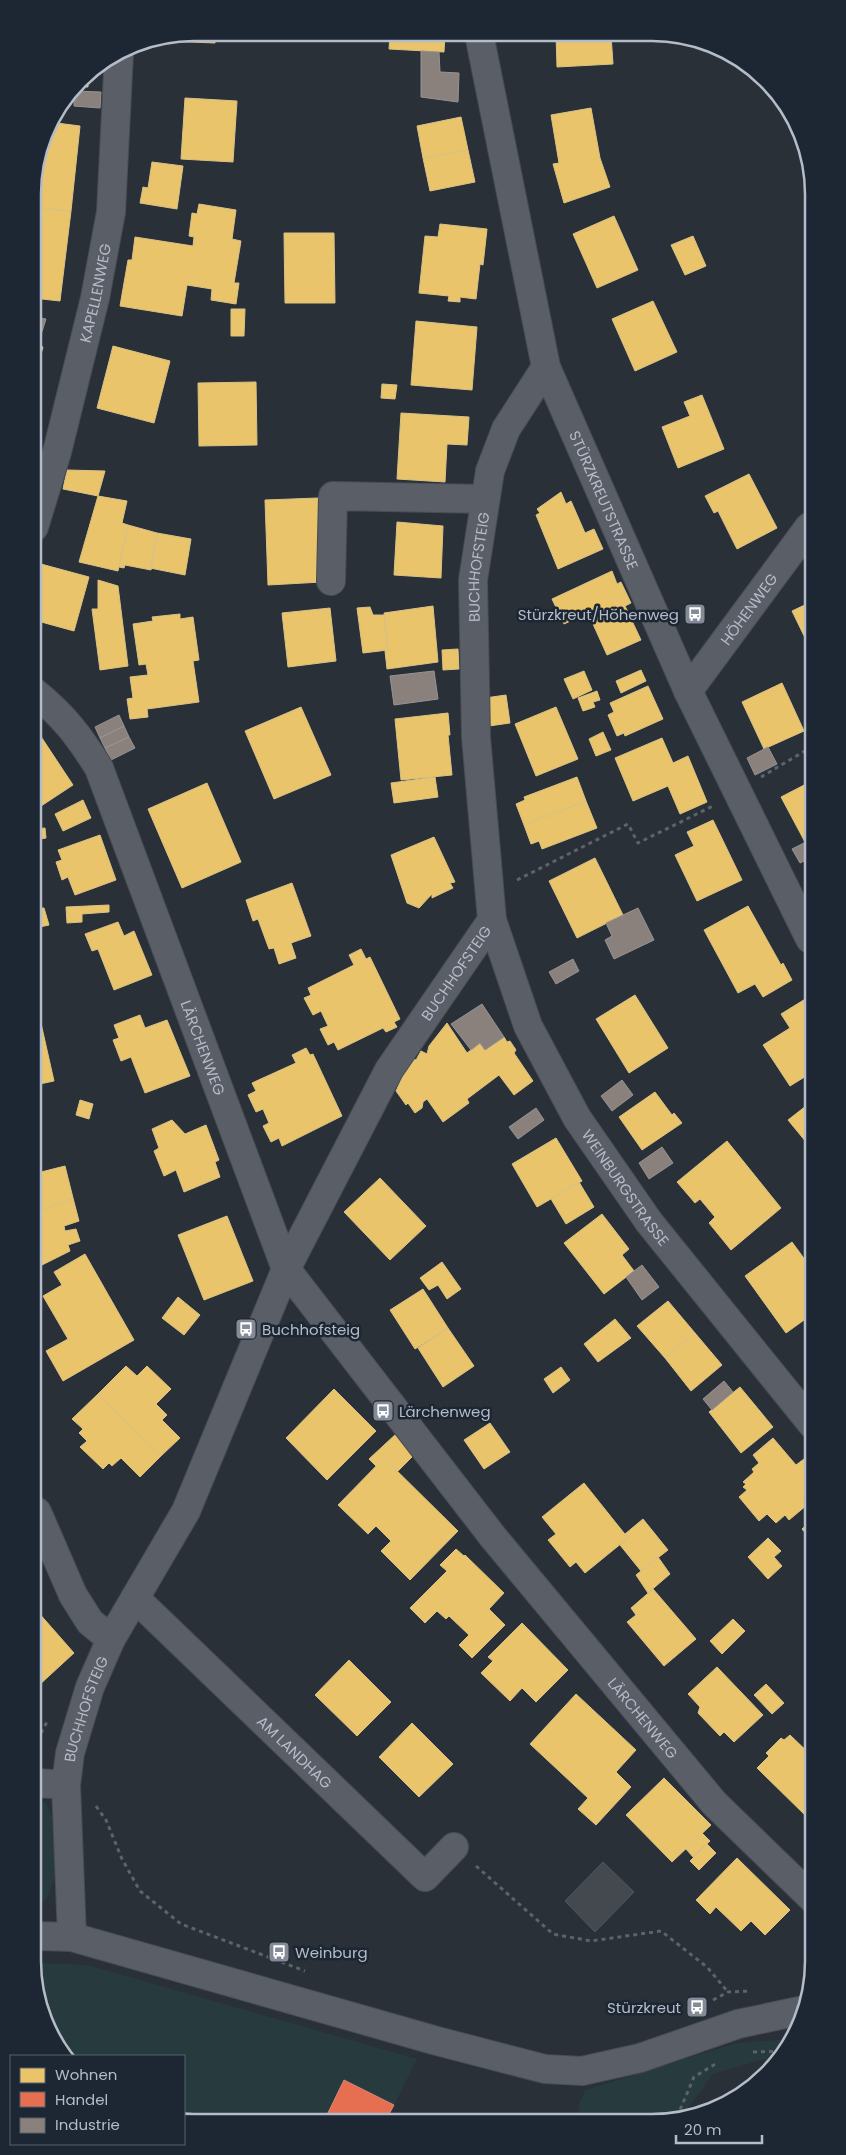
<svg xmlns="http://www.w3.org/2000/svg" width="846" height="2155" font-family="Poppins,sans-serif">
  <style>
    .green { fill: #273a3e }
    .homes { fill: #e9c46a; stroke: #d9c286 }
    .shops { fill: #e76f51; stroke: #d88675 }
    .industry { fill: #8a817c; stroke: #979393 }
    .building { fill: #444950; stroke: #52575f }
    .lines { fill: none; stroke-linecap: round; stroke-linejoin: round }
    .minor-casing { stroke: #484c53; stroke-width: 30 }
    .path { stroke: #5d636a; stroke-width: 3; stroke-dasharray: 4 4; stroke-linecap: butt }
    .minor { stroke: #5a5e66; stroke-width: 28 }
    .labels { text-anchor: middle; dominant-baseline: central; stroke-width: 5; stroke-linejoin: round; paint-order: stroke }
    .street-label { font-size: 15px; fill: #b4bcc9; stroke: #1d2633 }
    .poi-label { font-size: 15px; fill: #b4bcc9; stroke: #1d2633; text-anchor: start }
    .rim { fill: none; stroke: #b4bcc9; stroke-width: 2.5 }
  </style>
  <rect width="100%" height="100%" fill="#2a3038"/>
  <path class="green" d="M37,1799L47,1804L52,1816L57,1872L47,1898L38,1904Z
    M38,1963L87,1965L417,2059L394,2105L344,2081L325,2119H184V2056H69L38,2003Z
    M792,2039L780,2059L761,2060L713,2074L688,2108L686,2117L582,2118L578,2107L585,2090L736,2043Z"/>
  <path class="homes" d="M194,33H215V43L166,41V38Z
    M224,33H248L247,37L224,36Z
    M390,34H445L444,52L389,49Z
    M556,35H611L613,64L557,67Z
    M88,72V87L77,86L87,73Z
    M185,98L237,101L233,162L181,159Z
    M591,108L600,158L610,187L564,203L553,164L559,163L551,115Z
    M461,117L468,150L423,158L417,126Z
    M49,122L80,126L71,211L33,207V183Z
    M468,150L475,182L430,191L423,158Z
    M152,162L183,166L177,209L140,203L143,187L148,188Z
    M199,204L236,210L232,239L241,241L234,283H239L236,304L211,300L212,289L187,285L182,316L120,306L128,260H132L135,237L193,246L194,237L189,236L192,213L197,214Z
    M33,207L71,211L60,301L33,298Z
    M614,216L638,270L597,288L573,234Z
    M440,224L487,229L483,265L480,264L476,299L460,297V302L448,301L449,296L419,293L425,236L438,237Z
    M284,233H334L335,303H285Z
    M693,236L706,266L685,275L671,245Z
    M653,301L677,352L635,371L612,319Z
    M231,309H245L244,336H231Z
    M416,321L477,327L472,390L411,385Z
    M33,344L43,347L35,375L33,374Z
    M113,346L170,361L154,423L97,408Z
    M256,382L257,445L199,446L198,383Z
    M382,384L397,385L395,399L381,398Z
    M702,395L724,449L678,468L662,427L690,416L684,402Z
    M401,413L469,417L467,445L447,444L445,482L397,479Z
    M67,470L105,471L98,496L63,489Z
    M749,474L777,528L737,549L718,511L714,513L705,496Z
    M561,492L566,504L571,501L585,533L594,529L603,549L558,569L536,515L540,513L537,509Z
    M98,496L127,501L122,523L128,525L118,571L79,562Z
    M318,498L322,582L268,585L265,500Z
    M397,522L443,526L441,578L394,575Z
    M128,525L157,533L151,570L125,565L124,568L119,567Z
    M157,533L191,539L185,575L150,568Z
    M41,564L89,577L74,631L34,620V589Z
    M612,571L617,584L621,582L631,603L625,606L641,640L607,655L588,613L564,624L552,599Z
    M98,580L118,586L128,666L100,670L92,609H98Z
    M809,603V646L792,611Z
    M433,606L438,662L387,669L385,651L388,650L384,613Z
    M370,607L373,615H384L388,650L363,653L357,608Z
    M330,608L336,661L288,667L282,613Z
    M180,614V619L193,617L199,660L193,661L199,702L147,709L148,717L130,719L127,699L133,698L130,677L148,675L146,664L139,665L133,624L153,621L152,617Z
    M458,649L459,669L443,670L442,650Z
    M641,670L646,681L621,693L616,681Z
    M584,671L592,690L573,699L564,679Z
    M782,683L804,731L764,749L742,702Z
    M648,686L663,719L625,736L624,733L617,736L608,715L614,712L610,703Z
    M597,691L600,700L593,702L595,707L583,711L578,698Z
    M506,695L510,723L489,726L485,698Z
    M301,707L331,775L274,799L245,731Z
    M556,707L578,759L536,776L515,724Z
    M448,713L450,735H448L452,775L401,780L395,719Z
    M34,726L73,785L35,810Z
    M603,732L611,750L596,756L589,739Z
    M662,738L673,763L688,756L707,802L680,814L668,786L633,801L615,758Z
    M435,777L438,797L394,803L391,783Z
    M577,777L586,801L524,825L516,804L525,800L524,797Z
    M810,782V840L805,842L781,797Z
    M207,783L241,862L182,888L148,809Z
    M83,800L91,818L63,831L55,814Z
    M586,801L597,828L542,849L539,841L531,844L524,825Z
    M713,820L742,880L697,901L675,855L694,846L687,832Z
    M45,828L46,838L35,840V829Z
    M100,835L116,880L75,895L68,877L62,880L56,862L62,860L58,850Z
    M434,837L455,882L450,883L453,888L432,898V894L419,908L407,903L391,855Z
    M595,858L623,915L577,938L549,881Z
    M35,870H41V885H35Z
    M292,883L311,936L291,943L296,958L279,964L274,948L269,949L258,919L253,921L246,900Z
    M109,905V912L82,914V922L67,923L66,907Z
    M748,906L781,965L783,963L792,980L763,997L755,984L738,993L704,930Z
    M35,908H44L49,925L35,928Z
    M118,922L124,936L134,931L152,975L114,990L98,949L92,951L85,934Z
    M361,949L366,959L370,957L400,1019L394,1022L397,1027L386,1032L383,1028L338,1050L334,1042L328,1045L320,1029L328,1026L321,1011L313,1015L304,998L311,995L308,988L354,965L349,955Z
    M635,995L668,1048L629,1073L596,1019Z
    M807,998L810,1004L811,1073L790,1086L763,1045L790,1028L781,1014Z
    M38,1010L54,1081L35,1085V1011Z
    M140,1015L145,1028L167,1020L190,1076L145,1093L131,1057L121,1061L113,1040L119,1038L114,1025Z
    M447,1023L467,1053L480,1043L485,1050L504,1037L507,1042L510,1041L516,1050L514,1053L533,1081L514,1095L499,1075L467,1099L469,1103L443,1122L427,1099L423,1102L422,1108L415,1113L408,1103L406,1105L396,1091L411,1058L416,1060L421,1051L427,1054L429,1046Z
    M306,1048L310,1055L313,1054L342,1116L282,1146L279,1138L271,1142L263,1126L269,1123L263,1109L256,1112L248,1095L256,1091L252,1083L296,1063L292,1055Z
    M655,1092L672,1115L674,1113L682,1123L642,1150L619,1117Z
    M80,1100L93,1104L89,1119L76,1115Z
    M811,1102V1148L788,1120Z
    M172,1120L185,1134L206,1125L219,1160L215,1162L220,1177L184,1192L176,1170L164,1176L154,1151L159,1148L152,1129Z
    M556,1138L582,1181L537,1207L512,1164Z
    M727,1141L781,1208L731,1250L709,1223L715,1217L700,1199L695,1203L677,1182Z
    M41,1164V1172L65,1166L73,1198L36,1213V1165Z
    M380,1178L426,1226L390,1260L344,1212Z
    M579,1182L594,1207L566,1224L551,1199Z
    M73,1198L79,1221L64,1226L65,1231L76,1229L80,1241L68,1245L70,1251L36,1268V1213Z
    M602,1214L629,1249L622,1255L634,1271L604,1294L564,1243Z
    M227,1216L253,1281L204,1300L178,1235Z
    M792,1242L811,1268V1315L786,1333L745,1276Z
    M85,1254L134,1340L63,1381L46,1351L68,1339L43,1296L62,1285L54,1272Z
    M442,1262L461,1289L447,1299L438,1285L429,1290L420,1278Z
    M423,1289L448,1328L415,1349L390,1310Z
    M178,1297L200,1315L184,1335L162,1318Z
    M668,1301L695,1333L665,1358L637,1326Z
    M615,1319L631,1338L598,1362L584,1344Z
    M448,1328L474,1366L443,1387L418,1348Z
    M695,1333L722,1365L691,1391L665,1358Z
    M126,1366L137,1376L147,1366L171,1389L156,1404L167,1415L162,1420L180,1438L161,1456L98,1394Z
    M561,1367L570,1380L553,1393L544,1379Z
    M740,1387L773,1427L741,1453L709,1412Z
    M334,1389L376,1431L327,1480L286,1438Z
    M98,1394L161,1456L140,1477L121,1458L112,1466L109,1463L103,1469L80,1447L87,1441L79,1433L83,1429L72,1419Z
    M490,1423L510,1452L484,1469L464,1440Z
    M397,1433L416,1453L397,1472L384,1458L376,1466L369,1459Z
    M773,1438L796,1465L804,1459L812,1468V1473L807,1477L812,1483V1493L803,1500L807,1505L789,1520L785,1515L776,1523L767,1514L759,1521L739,1497L747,1490L743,1487L746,1484L743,1482L754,1472L752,1469L759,1463L753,1455Z
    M384,1458L458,1531L410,1580L381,1551L391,1541L376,1526L368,1534L338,1505Z
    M584,1483L628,1538L585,1573L576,1562L570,1567L548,1540L556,1534L542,1517Z
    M643,1519L668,1550L641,1571L620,1545L628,1538L625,1534Z
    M812,1520V1541L802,1529Z
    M768,1538L781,1551L774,1557L782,1566L768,1579L748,1557Z
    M456,1549L464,1556L465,1555L504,1593L489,1609L505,1625L472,1658L459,1645L469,1635L449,1616L446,1619L437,1611L425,1623L410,1608L447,1571L440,1565Z
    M658,1557L670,1574L648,1593L636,1575Z
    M653,1589L696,1639L664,1666L627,1622L636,1615L631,1608Z
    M38,1612L74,1653L37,1687V1614Z
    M733,1619L745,1631L722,1654L710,1641Z
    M522,1623L568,1670L536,1702L522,1688L510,1701L481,1673L493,1661L488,1657Z
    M349,1660L391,1702L357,1736L315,1695Z
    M717,1667L763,1715L734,1742L724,1732L720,1736L698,1713L700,1707L688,1694Z
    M766,1684L784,1703L772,1714L754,1695Z
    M576,1694L636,1750L616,1772L631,1787L596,1825L578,1809L588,1798L530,1744Z
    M412,1723L453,1764L419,1797L379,1757Z
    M790,1735L813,1757V1813L808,1818L757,1768L769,1756L766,1753L781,1738L784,1740Z
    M664,1778L711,1825L672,1862L626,1815Z
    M702,1833L710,1841L693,1857L686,1849Z
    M707,1844L716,1853L699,1870L690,1861Z
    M737,1858L790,1910L765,1935L751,1921L741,1931L716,1907L710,1914L696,1900Z"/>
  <path class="shops" d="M344,2080L394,2105L387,2118L325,2119Z"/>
  <path class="industry" d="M421,51L439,52L440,72L459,73L458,102L421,97Z
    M74,91L101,92L100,108L74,106Z
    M33,317L46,319L40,338L33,336Z
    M434,671L438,699L394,705L390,676Z
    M119,715L124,726L100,738L95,727Z
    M124,726L129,737L105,748L100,738Z
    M129,737L135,748L111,760L105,748Z
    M768,747L777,764L755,775L747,758Z
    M810,840V858L800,863L792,849Z
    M638,908L654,940L614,959L605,940L612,936L606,923Z
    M573,959L579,971L556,984L549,972Z
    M482,1004L504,1037L485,1050L480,1043L471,1050L451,1024Z
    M622,1080L633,1095L612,1111L601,1096Z
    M536,1108L544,1120L518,1139L509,1127Z
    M662,1147L673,1163L649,1179L639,1163Z
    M642,1265L659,1287L642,1300L626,1277Z
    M724,1381L733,1392L712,1410L703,1399Z"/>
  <path class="building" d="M603,1862L634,1892L595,1932L565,1901Z"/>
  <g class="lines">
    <g class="minor-casing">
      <g id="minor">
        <path id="s1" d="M479,34L546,367L688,691L810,939"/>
        <path id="s2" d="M34,527L57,452L95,298L111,212L119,53"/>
        <path d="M331,581L333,496L485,499"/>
        <path id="s3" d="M688,691L809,527"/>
        <path id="s4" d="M34,692C64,716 79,736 99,768L286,1269L493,1537L714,1803L813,1899"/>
        <path id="s5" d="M492,920L528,1026L577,1118L649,1222L812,1424"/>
        <path d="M37,1512L73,1595L90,1622L111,1639"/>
        <path id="s6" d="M135,1598L425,1877L454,1847"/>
        <path d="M37,1783L66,1785"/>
        <path d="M38,1936L72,1937L437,2041L545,2069L582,2071L640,2058L738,2024L804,2010"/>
        <path id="s7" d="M72,1937L66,1785L70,1753L90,1687L111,1639L186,1511L286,1269L389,1070L492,920L476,737L473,580L490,471L506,429L546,367"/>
      </g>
    </g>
    <path class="path" d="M761,777L810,748
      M517,880L628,824L638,843L713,806
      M37,1740L48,1720
      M96,1806L106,1820L122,1859L140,1891L181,1924L305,1971
      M476,1866L553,1934L591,1941L661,1931L707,1967L728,1992
      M804,1981L812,1978
      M713,2000L728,1992L750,1991
      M753,2052L785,2051
      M677,2117L694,2077L717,2063"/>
    <use href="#minor" class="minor"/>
  </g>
  <defs>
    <g id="bus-square" transform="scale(1.125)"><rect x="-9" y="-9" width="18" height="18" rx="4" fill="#848b96" stroke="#1d2633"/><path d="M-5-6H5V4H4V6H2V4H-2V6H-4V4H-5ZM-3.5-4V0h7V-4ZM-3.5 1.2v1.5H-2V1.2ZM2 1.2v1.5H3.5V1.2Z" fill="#fff"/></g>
  </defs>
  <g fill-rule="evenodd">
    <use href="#bus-square" x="695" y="614"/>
    <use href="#bus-square" x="246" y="1329"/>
    <use href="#bus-square" x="383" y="1411"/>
    <use href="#bus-square" x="279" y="1952"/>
    <use href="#bus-square" x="697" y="2007"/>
  </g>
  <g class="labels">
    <g class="street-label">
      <text stroke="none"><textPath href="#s2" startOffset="242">KAPELLENWEG</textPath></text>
      <text stroke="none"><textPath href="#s1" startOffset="485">STÜRZKREUTSTRASSE</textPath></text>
      <text stroke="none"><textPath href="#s7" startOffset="1476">BUCHHOFSTEIG</textPath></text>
      <text stroke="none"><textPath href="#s3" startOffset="102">HÖHENWEG</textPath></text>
      <text stroke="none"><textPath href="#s7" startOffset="1058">BUCHHOFSTEIG</textPath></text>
      <text stroke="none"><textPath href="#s4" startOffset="399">LÄRCHENWEG</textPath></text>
      <text stroke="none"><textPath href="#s5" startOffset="301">WEINBURGSTRASSE</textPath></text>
      <text stroke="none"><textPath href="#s7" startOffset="231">BUCHHOFSTEIG</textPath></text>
      <text stroke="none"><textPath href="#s4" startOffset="1209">LÄRCHENWEG</textPath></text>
      <text stroke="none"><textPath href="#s6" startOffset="222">AM LANDHAG</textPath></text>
    </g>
    <g class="poi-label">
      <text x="679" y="614" text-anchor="end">Stürzkreut/Höhenweg</text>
      <text x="262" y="1329">Buchhofsteig</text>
      <text x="399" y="1411">Lärchenweg</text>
      <text x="295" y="1952">Weinburg</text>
      <text x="681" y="2007" text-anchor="end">Stürzkreut</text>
    </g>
  </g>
  <path d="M0 0H846V2155H0ZM194 41H652A153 153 0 0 1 805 194V1961A153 153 0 0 1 652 2114H194A153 153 0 0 1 41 1961V194A153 153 0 0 1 194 41Z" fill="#1d2633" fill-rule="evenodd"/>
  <path class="rim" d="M194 41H652A153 153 0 0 1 805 194V1961A153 153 0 0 1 652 2114H194A153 153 0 0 1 41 1961V194A153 153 0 0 1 194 41Z"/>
  <rect x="10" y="2055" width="175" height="90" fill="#1d2633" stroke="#59626f"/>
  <rect x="20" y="2068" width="25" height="15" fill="#e9c46a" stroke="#59626f"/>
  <text x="55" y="2080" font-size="15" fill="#b4bcc9">Wohnen</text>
  <rect x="20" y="2092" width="25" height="15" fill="#e76f51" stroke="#59626f"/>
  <text x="55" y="2105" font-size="15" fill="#b4bcc9">Handel</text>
  <rect x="20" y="2118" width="25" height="15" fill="#8a817c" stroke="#59626f"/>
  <text x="55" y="2130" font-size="15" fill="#b4bcc9">Industrie</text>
  <path d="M676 2135v8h86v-8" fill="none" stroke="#b4bcc9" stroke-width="2.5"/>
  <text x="684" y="2135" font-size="15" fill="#b4bcc9" stroke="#1d2633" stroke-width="4" paint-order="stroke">20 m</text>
</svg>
